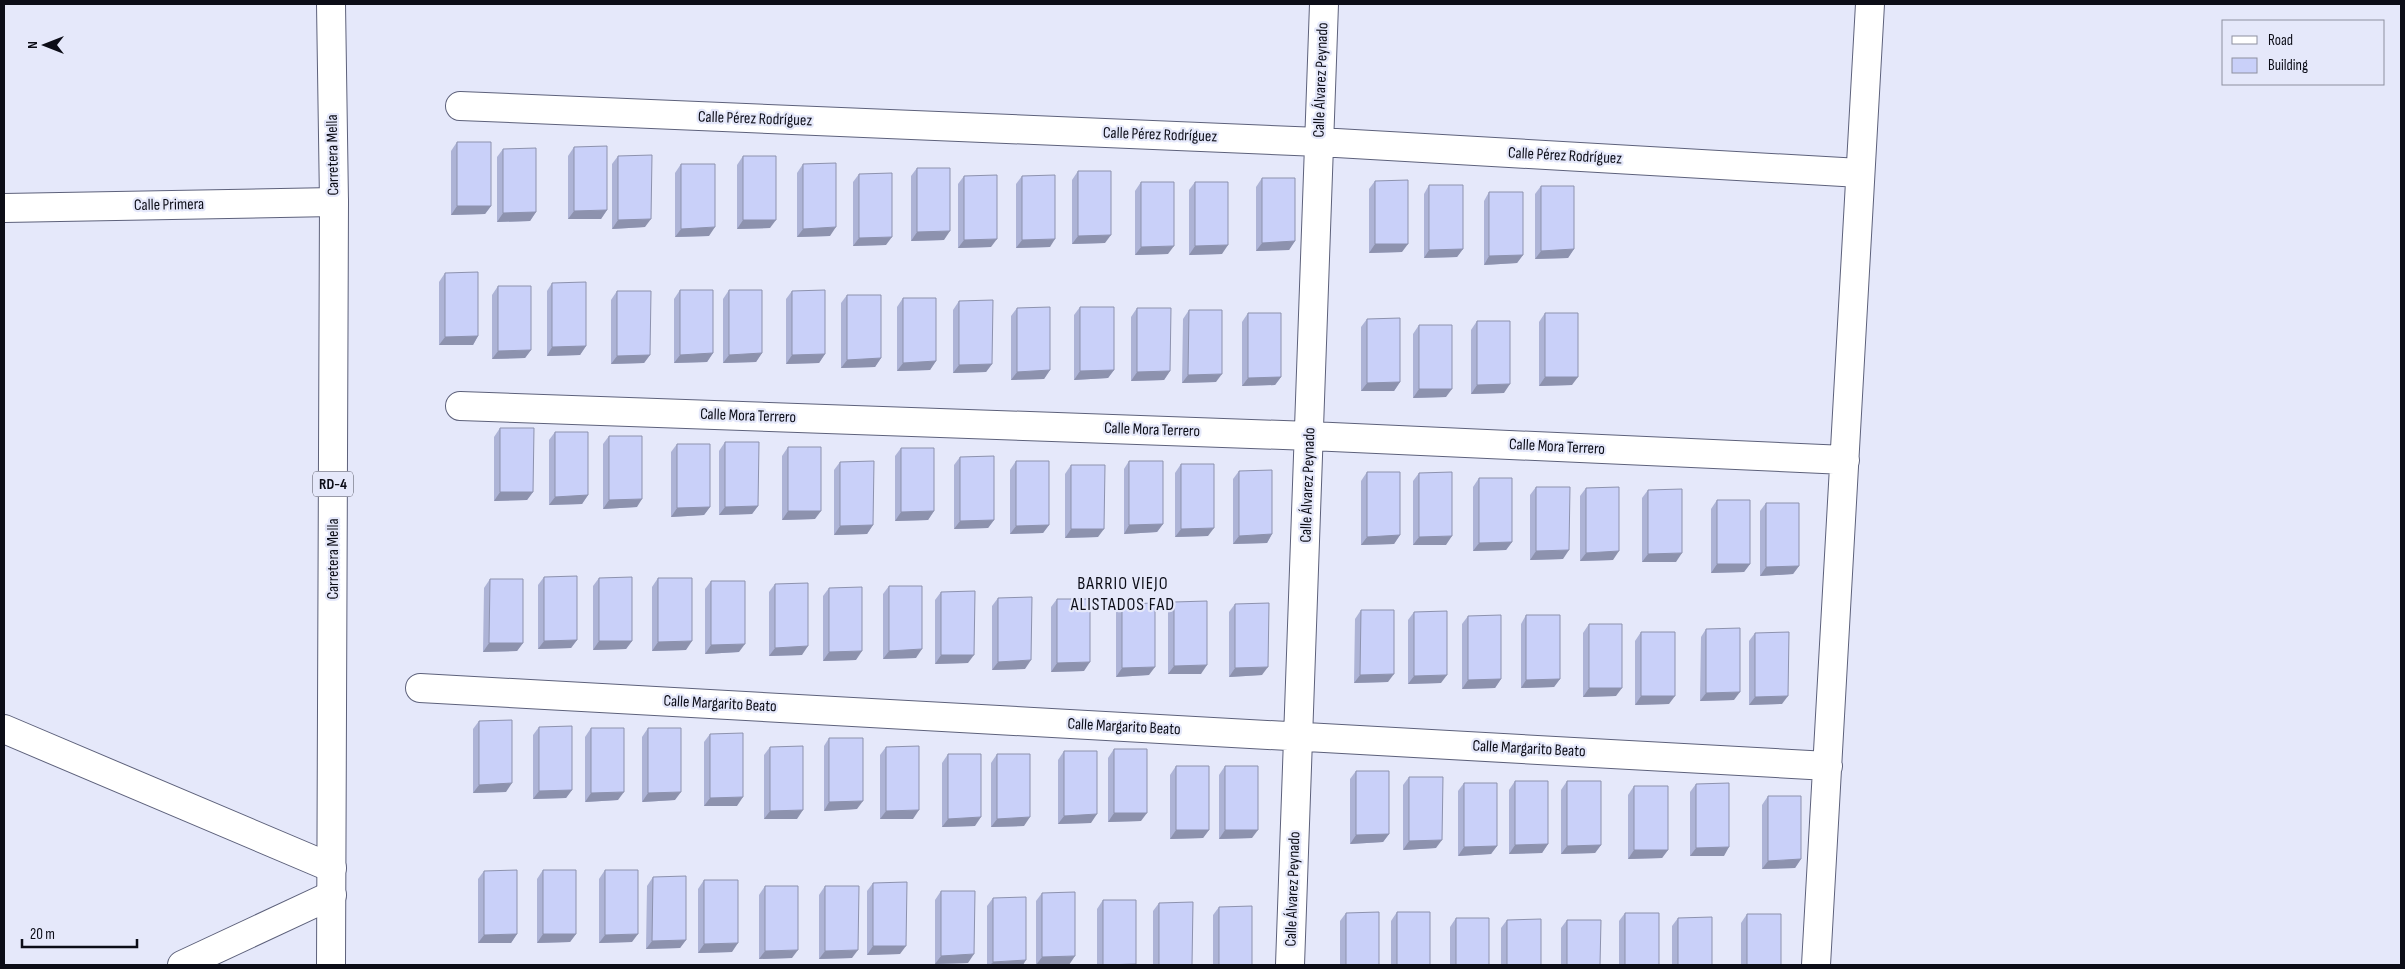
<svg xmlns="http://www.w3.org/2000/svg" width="2405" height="969" font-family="'Sofia Sans Condensed',sans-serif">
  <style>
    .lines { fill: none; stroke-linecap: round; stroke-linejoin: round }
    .minor-casing { stroke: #5d617b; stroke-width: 30 }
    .major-casing { stroke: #5d617b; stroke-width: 30 }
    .minor { stroke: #fff; stroke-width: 28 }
    .major { stroke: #fff; stroke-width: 28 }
    .wall { fill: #adb3d6 }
    .shaded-wall { fill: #8d92ae }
    .building { fill: #c9d0f9; stroke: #8d92ae }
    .labels { text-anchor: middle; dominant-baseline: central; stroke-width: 4.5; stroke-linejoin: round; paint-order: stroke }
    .shield { fill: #e5e8fa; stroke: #4d4f5b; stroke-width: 1 }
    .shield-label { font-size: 15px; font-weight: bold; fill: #0c0d17 }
    .street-label { font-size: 16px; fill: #0c0d17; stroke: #e5e8fa }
    .neighbourhood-label { font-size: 18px; letter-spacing: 1px; fill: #0c0d17; stroke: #e5e8fa }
  </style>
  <rect width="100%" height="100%" fill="#e5e8fa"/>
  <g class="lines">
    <g class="minor-casing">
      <path id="minor" d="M460,106L1319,142L1860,173
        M4,208L334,202
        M460,406L1310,436L1845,460
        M420,688L1828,766
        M4,729L332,868
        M182,965L332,895
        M1290,965L1324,4
        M1816,965L1870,4"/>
    </g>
    <g class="major-casing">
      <path id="major" d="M331,965L334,202L331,4"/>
    </g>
    <use href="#minor" class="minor"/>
    <use href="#major" class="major"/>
  </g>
  <path class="wall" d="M457,142L491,206L485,214L451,215V151Z
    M574,147L607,210L601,219H568V156Z
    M503,149L536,212L530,221L497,222V157Z
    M618,156L645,227L612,229V164Z
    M743,156L770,228L737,229V165Z
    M681,164L709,236L675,237V173Z
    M803,164L830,236L797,237V173Z
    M917,168L944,240L911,241V176Z
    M1078,171L1105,243L1072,244V180Z
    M859,174L886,245L853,246V182Z
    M964,176L991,247L958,248V184Z
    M1022,176L1050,247L1016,248V184Z
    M1262,178L1295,241L1289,250L1256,251V187Z
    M1375,181L1402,252L1369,253V189Z
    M1141,182L1168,254L1135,255V191Z
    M1195,182L1222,254L1189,255V190Z
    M1429,185L1463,249L1457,257L1424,258V194Z
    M1541,186L1574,249L1568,258L1535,259V194Z
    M1489,192L1523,255L1517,263L1484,265V201Z
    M445,273L478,336L473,345H439V282Z
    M552,283L586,346L580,355L547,356V291Z
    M498,286L531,350L525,358L492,359V295Z
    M680,290L713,353L707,362L674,363V299Z
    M729,290L762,353L756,362L723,363V299Z
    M617,291L650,355L644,363L611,364V300Z
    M792,291L825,354L819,363L786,364V299Z
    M847,295L881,358L875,367L841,368V303Z
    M903,298L936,361L930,370L897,371V307Z
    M959,301L992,364L986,372L953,373V310Z
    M1080,307L1114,370L1108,378L1074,380V315Z
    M1017,308L1050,370L1044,379L1011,380V316Z
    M1137,308L1170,371L1164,380L1131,381V317Z
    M1189,310L1216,382L1182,383L1183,319Z
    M1248,313L1281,377L1275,385L1242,386V322Z
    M1545,313L1572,385L1539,386V322Z
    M1367,319L1400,382L1394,391H1361V327Z
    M1477,321L1504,393L1471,394V330Z
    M1419,325L1446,397L1413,398V334Z
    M500,428L533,492L527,500L494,501V437Z
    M555,432L588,495L582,504L549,505V440Z
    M609,436L637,507L603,509V444Z
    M725,442L758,506L752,514L719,515V451Z
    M677,444L710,507L704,515L671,517V452Z
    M788,447L815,519L782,520V456Z
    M901,448L934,511L928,520L895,521V456Z
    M960,457L994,520L988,528L954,529V465Z
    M1016,461L1049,525L1043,533L1010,534V470Z
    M1129,461L1163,524L1157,532L1124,534V469Z
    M840,462L873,525L867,534L834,535V470Z
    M1181,464L1208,536L1175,537V473Z
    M1071,465L1098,537L1065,538V474Z
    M1239,471L1272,534L1267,543L1233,544V479Z
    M1367,472L1400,535L1394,544L1361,545V481Z
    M1419,473L1446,545H1413V481Z
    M1479,478L1512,542L1506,550L1473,551V487Z
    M1536,487L1563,559L1530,560V495Z
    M1586,488L1613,560L1580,561V496Z
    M1648,490L1676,562H1642V498Z
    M1717,500L1750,564L1744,572L1711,573V509Z
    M1766,503L1799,566L1793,574L1760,576V511Z
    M544,577L577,640L571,648L538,649V585Z
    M599,578L632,641L626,649L593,650V586Z
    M658,578L686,650L652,651V587Z
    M490,579L523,643L517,651L483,652L484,588Z
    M711,581L739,652L705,654V589Z
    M775,584L802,655L769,656V592Z
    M889,586L916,658L883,659V594Z
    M829,588L856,660L823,661V596Z
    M941,592L968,663L935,664V600Z
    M998,598L1025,669L992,670V606Z
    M1057,599L1084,671L1051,672V607Z
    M1174,602L1201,674H1168V610Z
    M1122,604L1149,675L1116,677V612Z
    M1235,604L1262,675L1229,677V612Z
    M1361,610L1388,682L1354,683L1355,619Z
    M1414,612L1441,683L1408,684V620Z
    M1526,615L1560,679L1554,687L1521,688V624Z
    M1468,616L1501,679L1495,688L1462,689V624Z
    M1589,624L1616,696L1583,697V633Z
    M1706,629L1734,700L1700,701L1701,637Z
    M1641,632L1669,704L1635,705V641Z
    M1755,633L1782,704L1749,705V641Z
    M479,721L506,792L473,793V729Z
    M539,727L572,790L566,798L533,799V735Z
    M591,728L618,800L585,802V737Z
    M648,728L675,800L642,802V737Z
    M710,734L737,806H704V742Z
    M829,738L857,809L824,811V746Z
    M770,747L797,819H764V755Z
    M886,747L913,819H880V755Z
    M1114,749L1141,821L1108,822V758Z
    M1064,751L1091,823L1058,824V760Z
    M948,754L975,826L942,827V763Z
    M997,754L1024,826L991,827V763Z
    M1176,766L1209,830L1203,838L1170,839V775Z
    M1225,766L1252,838L1219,839V775Z
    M1356,771L1389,834L1383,842L1350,844V779Z
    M1409,777L1436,848L1403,850V785Z
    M1515,781L1548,844L1542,853L1509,854V790Z
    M1567,781L1601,845L1595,853L1561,854V790Z
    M1464,783L1497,846L1491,854L1458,856V791Z
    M1696,784L1724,856H1690V792Z
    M1634,786L1668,850L1662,858L1628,859V795Z
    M1768,796L1801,859L1795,868L1762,869V805Z
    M543,870L576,934L570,942L537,943V879Z
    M605,870L632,942L599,943V879Z
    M484,871L517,934L511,943H478V879Z
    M653,877L686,940L680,948L646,949L647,886Z
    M704,880L732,952L698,953V889Z
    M873,883L900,954L867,955V891Z
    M765,886L792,958L759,959V895Z
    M825,886L852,958L819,959V895Z
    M941,891L968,963L935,964V900Z
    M1042,893L1069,965H1036V901Z
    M993,898L1023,965H987V906Z
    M1103,900L1136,964L1135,965H1097V909Z
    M1159,903L1192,965H1153V911Z
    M1219,907L1252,965H1213V915Z
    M1397,912L1430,965H1391V921Z
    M1346,913L1379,965H1340V921Z
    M1625,913L1659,965H1619V921Z
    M1747,914L1781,965H1741V923Z
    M1456,918L1489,965H1450V927Z
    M1678,918L1712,965H1672V926Z
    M1507,920L1541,965H1501V928Z
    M1567,920L1600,965H1561V928Z"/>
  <path class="shaded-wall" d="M457,206H491L485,214L451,215Z
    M607,210L601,219H568L574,211Z
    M536,212L530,221L497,222L503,213Z
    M651,219L645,227L612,229L618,220Z
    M743,220H776L770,228L737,229Z
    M715,227L709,236L675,237L681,229Z
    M836,227L830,236L797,237L803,229Z
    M950,231L944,240L911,241L917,232Z
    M1111,235L1105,243L1072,244L1078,236Z
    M892,237L886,245L853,246L859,238Z
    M997,239L991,247L958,248L964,240Z
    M1055,239L1050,247L1016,248L1022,240Z
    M1295,241L1289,250L1256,251L1262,243Z
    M1375,244H1408L1402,252L1369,253Z
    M1228,245L1222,254L1189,255L1195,246Z
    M1174,246L1168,254L1135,255L1141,247Z
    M1463,249L1457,257L1424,258L1429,250Z
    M1574,249L1568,258L1535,259L1541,251Z
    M1523,255L1517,263L1484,265L1489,256Z
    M478,336L473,345H439L445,337Z
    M586,346L580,355L547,356L552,347Z
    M531,350L525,358L492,359L498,351Z
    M713,353L707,362L674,363L680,355Z
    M762,353L756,362L723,363L729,355Z
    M825,354L819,363L786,364L792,355Z
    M650,355L644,363L611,364L617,356Z
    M881,358L875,367L841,368L847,360Z
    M936,361L930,370L897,371L903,363Z
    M992,364L986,372L953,373L959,365Z
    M1050,370L1044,379L1011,380L1017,372Z
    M1114,370L1108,378L1074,380L1080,371Z
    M1170,371L1164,380L1131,381L1137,372Z
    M1222,374L1216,382L1182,383L1188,375Z
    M1281,377L1275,385L1242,386L1248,378Z
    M1545,377H1578L1572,385L1539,386Z
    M1400,382L1394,391H1361L1367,383Z
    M1510,384L1504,393L1471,394L1477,385Z
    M1419,389H1452L1446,397L1413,398Z
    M500,492H533L527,500L494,501Z
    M588,495L582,504L549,505L555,497Z
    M642,499L637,507L603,509L609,500Z
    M758,506L752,514L719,515L725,507Z
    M710,507L704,515L671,517L677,508Z
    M788,511H821L815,519L782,520Z
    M934,511L928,520L895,521L901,512Z
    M994,520L988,528L954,529L960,521Z
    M1163,524L1157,532L1124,534L1129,525Z
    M873,525L867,534L834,535L840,526Z
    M1049,525L1043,533L1010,534L1016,526Z
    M1214,528L1208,536L1175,537L1181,529Z
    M1071,529H1104L1098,537L1065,538Z
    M1272,534L1267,543L1233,544L1239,536Z
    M1400,535L1394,544L1361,545L1367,537Z
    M1452,536L1446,545H1413L1419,537Z
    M1512,542L1506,550L1473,551L1479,543Z
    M1569,550L1563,559L1530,560L1536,551Z
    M1619,551L1613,560L1580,561L1586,553Z
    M1682,553L1676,562H1642L1648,554Z
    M1717,564H1750L1744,572L1711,573Z
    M1799,566L1793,574L1760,576L1766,567Z
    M577,640L571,648L538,649L544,641Z
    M599,641H632L626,649L593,650Z
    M692,641L686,650L652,651L658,642Z
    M489,643H523L517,651L483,652Z
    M745,644L739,652L705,654L711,645Z
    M808,646L802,655L769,656L775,648Z
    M922,649L916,658L883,659L889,651Z
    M862,651L856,660L823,661L829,652Z
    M941,655H974L968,663L935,664Z
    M1031,660L1025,669L992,670L998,662Z
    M1090,662L1084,671L1051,672L1057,663Z
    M1207,665L1201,674H1168L1174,666Z
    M1155,667L1149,675L1116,677L1122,668Z
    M1268,667L1262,675L1229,677L1235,668Z
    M1394,674L1388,682L1354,683L1360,675Z
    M1447,675L1441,683L1408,684L1414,676Z
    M1501,679L1495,688L1462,689L1468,680Z
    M1560,679L1554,687L1521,688L1526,680Z
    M1589,688H1622L1616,696L1583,697Z
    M1740,692L1734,700L1700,701L1706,693Z
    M1641,696H1675L1669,704L1635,705Z
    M1788,696L1782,704L1749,705L1755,697Z
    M512,783L506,792L473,793L479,785Z
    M572,790L566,798L533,799L539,791Z
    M624,792L618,800L585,802L591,793Z
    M681,792L675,800L642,802L648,793Z
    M743,797L737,806H704L710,798Z
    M863,801L857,809L824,811L829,802Z
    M803,810L797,819H764L770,811Z
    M919,810L913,819H880L886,811Z
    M1114,813H1147L1141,821L1108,822Z
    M1097,814L1091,823L1058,824L1064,816Z
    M981,817L975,826L942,827L948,819Z
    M1030,817L1024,826L991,827L997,819Z
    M1176,830H1209L1203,838L1170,839Z
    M1225,830H1258L1252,838L1219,839Z
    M1389,834L1383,842L1350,844L1356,835Z
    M1442,840L1436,848L1403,850L1409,841Z
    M1548,844L1542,853L1509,854L1515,845Z
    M1601,845L1595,853L1561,854L1567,846Z
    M1497,846L1491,854L1458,856L1464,847Z
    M1729,847L1724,856H1690L1696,848Z
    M1634,850H1668L1662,858L1628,859Z
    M1801,859L1795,868L1762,869L1768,861Z
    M517,934L511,943H478L484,935Z
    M543,934H576L570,942L537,943Z
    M638,934L632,942L599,943L605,935Z
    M686,940L680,948L646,949L652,941Z
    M738,943L732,952L698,953L704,944Z
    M873,946H906L900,954L867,955Z
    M798,950L792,958L759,959L765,951Z
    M858,950L852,958L819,959L825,951Z
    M974,954L968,963L935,964L941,956Z
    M1075,956L1069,965H1036L1042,957Z
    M1026,960L1023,965H990L993,962Z
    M1136,964L1135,965H1103Z"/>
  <path class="building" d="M457,142H491V206H457Z
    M607,146V210L574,211V147Z
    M536,148V212L503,213V149Z
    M652,155L651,219L618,220V156Z
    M743,156H776V220H743Z
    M836,163V227L803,229V164Z
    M681,164H715V227L681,229Z
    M917,168H950V231L917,232Z
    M1078,171H1111V235L1078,236Z
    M892,173V237L859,238V174Z
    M997,175V239L964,240V176Z
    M1055,175V239L1022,240V176Z
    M1262,178H1295V241L1262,243Z
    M1408,180V244H1375V181Z
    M1141,182H1174V246L1141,247Z
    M1195,182H1228V245L1195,246Z
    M1429,185H1463V249L1429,250Z
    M1541,186H1574V249L1541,251Z
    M1489,192H1523V255L1489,256Z
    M478,272V336L445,337V273Z
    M586,282V346L552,347V283Z
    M498,286H531V350L498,351Z
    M680,290H713V353L680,355Z
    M729,290H762V353L729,355Z
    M825,290V354L792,355V291Z
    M617,291H651L650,355L617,356Z
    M847,295H881V358L847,360Z
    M903,298H936V361L903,363Z
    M993,300L992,364L959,365V301Z
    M1050,307V370L1017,372V308Z
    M1080,307H1114V370L1080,371Z
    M1137,308H1171L1170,371L1137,372Z
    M1189,310H1222V374L1188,375Z
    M1248,313H1281V377L1248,378Z
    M1545,313H1578V377H1545Z
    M1400,318V382L1367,383V319Z
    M1477,321H1510V384L1477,385Z
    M1419,325H1452V389H1419Z
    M500,428H534L533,492H500Z
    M555,432H588V495L555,497Z
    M609,436H642V499L609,500Z
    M725,442H759L758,506L725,507Z
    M677,444H710V507L677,508Z
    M788,447H821V511H788Z
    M901,448H934V511L901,512Z
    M994,456V520L960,521V457Z
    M874,461L873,525L840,526V462Z
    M1016,461H1049V525L1016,526Z
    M1129,461H1163V524L1129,525Z
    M1181,464H1214V528L1181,529Z
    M1071,465H1105L1104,529H1071Z
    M1272,470V534L1239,536V471Z
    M1367,472H1400V535L1367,537Z
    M1452,472V536L1419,537V473Z
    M1479,478H1512V542L1479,543Z
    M1536,487H1570L1569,550L1536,551Z
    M1619,487V551L1586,553V488Z
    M1682,489V553L1648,554V490Z
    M1717,500H1750V564H1717Z
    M1766,503H1799V566L1766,567Z
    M577,576V640L544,641V577Z
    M632,577V641H599V578Z
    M658,578H692V641L658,642Z
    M490,579H523V643H489Z
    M711,581H745V644L711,645Z
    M808,583V646L775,648V584Z
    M889,586H922V649L889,651Z
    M862,587V651L829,652V588Z
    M975,591L974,655H941V592Z
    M1032,597L1031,660L998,662V598Z
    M1057,599H1090V662L1057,663Z
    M1207,601V665L1174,666V602Z
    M1155,603V667L1122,668V604Z
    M1269,603L1268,667L1235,668V604Z
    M1361,610H1394V674L1360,675Z
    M1447,611V675L1414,676V612Z
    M1501,615V679L1468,680V616Z
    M1526,615H1560V679L1526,680Z
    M1589,624H1622V688H1589Z
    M1740,628V692L1706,693V629Z
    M1641,632H1675V696H1641Z
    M1789,632L1788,696L1755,697V633Z
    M512,720V783L479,785V721Z
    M572,726V790L539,791V727Z
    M591,728H624V792L591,793Z
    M648,728H681V792L648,793Z
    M743,733V797L710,798V734Z
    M829,738H863V801L829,802Z
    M803,746V810L770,811V747Z
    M919,746V810L886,811V747Z
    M1114,749H1147V813H1114Z
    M1064,751H1097V814L1064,816Z
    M948,754H981V817L948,819Z
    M997,754H1030V817L997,819Z
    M1176,766H1209V830H1176Z
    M1225,766H1258V830H1225Z
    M1356,771H1389V834L1356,835Z
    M1409,777H1443L1442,840L1409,841Z
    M1515,781H1548V844L1515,845Z
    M1567,781H1601V845L1567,846Z
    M1464,783H1497V846L1464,847Z
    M1729,783V847L1696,848V784Z
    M1634,786H1668V850H1634Z
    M1768,796H1801V859L1768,861Z
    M517,870V934L484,935V871Z
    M543,870H576V934H543Z
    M605,870H638V934L605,935Z
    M686,876V940L652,941L653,877Z
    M704,880H738V943L704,944Z
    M907,882L906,946H873V883Z
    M765,886H798V950L765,951Z
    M825,886H859L858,950L825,951Z
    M941,891H975L974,954L941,956Z
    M1075,892V956L1042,957V893Z
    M1026,897V960L993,962V898Z
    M1103,900H1136V964L1103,965Z
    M1193,902L1192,965H1159V903Z
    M1252,906V965H1219V907Z
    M1379,912V965H1346V913Z
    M1397,912H1430V965H1397Z
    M1625,913H1659V965H1625Z
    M1747,914H1781V965H1747Z
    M1712,917V965H1678V918Z
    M1456,918H1489V965H1456Z
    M1541,919V965H1507V920Z
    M1567,920H1601L1600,965H1567Z"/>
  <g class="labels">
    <rect class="shield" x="313" y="471.5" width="40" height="25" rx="4"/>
    <g class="shield-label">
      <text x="333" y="484">RD-4</text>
    </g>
    <g class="street-label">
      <text transform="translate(1321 80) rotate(-88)">Calle Álvarez Peynado</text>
      <text transform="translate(755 119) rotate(2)">Calle Pérez Rodríguez</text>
      <text transform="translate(1160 135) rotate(2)">Calle Pérez Rodríguez</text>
      <text transform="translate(333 155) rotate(-91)">Carretera Mella</text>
      <text transform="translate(1565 156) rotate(3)">Calle Pérez Rodríguez</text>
      <text transform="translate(169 205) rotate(-1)">Calle Primera</text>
      <text transform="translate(748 416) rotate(2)">Calle Mora Terrero</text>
      <text transform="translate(1152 430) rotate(2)">Calle Mora Terrero</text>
      <text transform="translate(1557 447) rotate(3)">Calle Mora Terrero</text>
      <text transform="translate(1308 485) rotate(-88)">Calle Álvarez Peynado</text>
      <text transform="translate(333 559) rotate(-90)">Carretera Mella</text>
      <text transform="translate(720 704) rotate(3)">Calle Margarito Beato</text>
      <text transform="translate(1124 727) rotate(3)">Calle Margarito Beato</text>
      <text transform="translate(1529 749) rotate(3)">Calle Margarito Beato</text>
      <text transform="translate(1293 889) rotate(-88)">Calle Álvarez Peynado</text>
    </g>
    <g class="neighbourhood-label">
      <text x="1123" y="583">BARRIO VIEJO<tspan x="1123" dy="21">ALISTADOS FAD</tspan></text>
    </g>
  </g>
  <rect width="2405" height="969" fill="none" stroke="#0c0d17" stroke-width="10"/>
  <rect x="2222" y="20" width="162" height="65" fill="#e5e8fa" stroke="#8e909f"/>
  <rect x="2232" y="36" width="25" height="8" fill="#ffffff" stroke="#8e909f"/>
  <text x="2268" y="45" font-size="15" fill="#0c0d17">Road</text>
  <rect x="2232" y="58" width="25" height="15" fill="#c9d0f9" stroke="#8e909f"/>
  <text x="2268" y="70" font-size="15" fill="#0c0d17">Building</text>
  <g transform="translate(45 45) rotate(270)" stroke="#e5e8fa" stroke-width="4" paint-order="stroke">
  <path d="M0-4L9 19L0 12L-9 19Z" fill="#0c0d17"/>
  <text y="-8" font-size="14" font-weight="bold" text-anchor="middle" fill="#0c0d17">N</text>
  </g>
  <path d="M22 939v8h115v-8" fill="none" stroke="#0c0d17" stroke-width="2.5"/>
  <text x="30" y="939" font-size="15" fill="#0c0d17" stroke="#e5e8fa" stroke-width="4" paint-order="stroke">20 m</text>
</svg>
